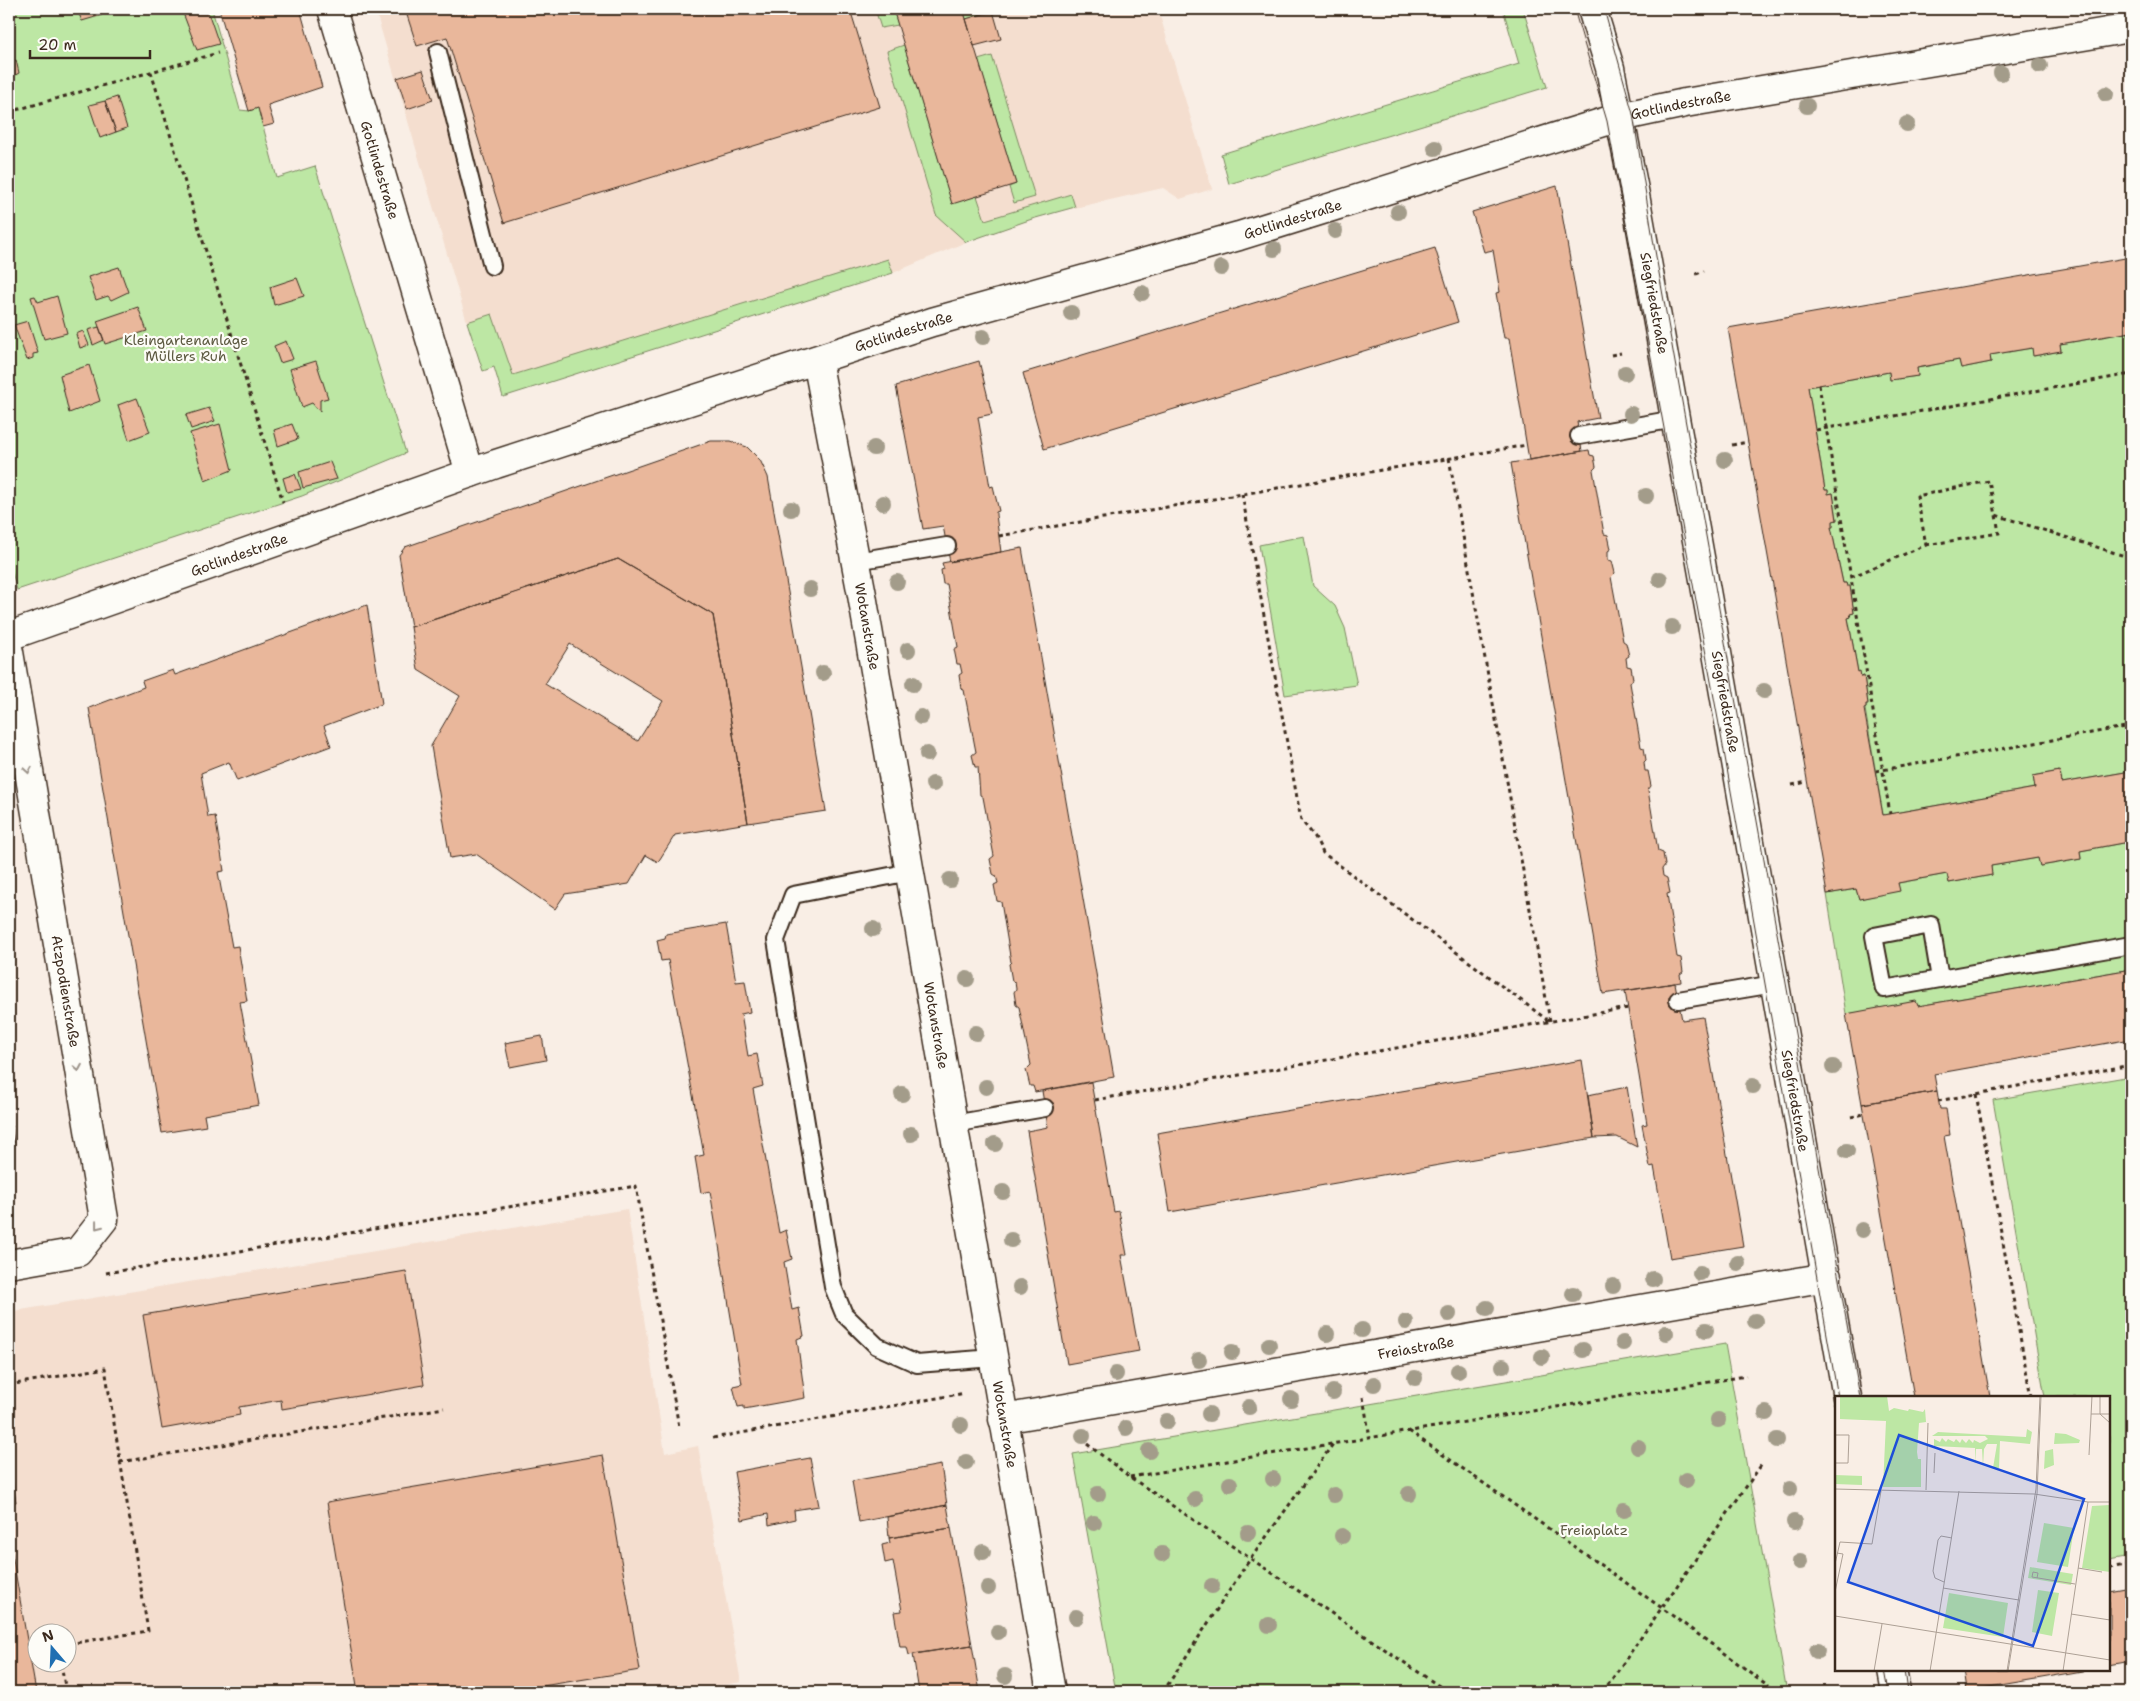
<svg xmlns="http://www.w3.org/2000/svg" width="2140" height="1701" font-family="'Shantell Sans',sans-serif">
  <style>
    .built { fill: #f4decf; fill-rule: evenodd }
    .green { fill: #bde7a4; stroke: #7c8861 }
    .building { fill: #e9b79b; stroke: #3b2a1e; fill-rule: evenodd }
    .lines { fill: none; stroke-linecap: round; stroke-linejoin: round }
    .lane-casing { stroke: #3b2a1e; stroke-width: 20 }
    .street-casing { stroke: #3b2a1e; stroke-width: 31 }
    .secondary-casing { stroke: #3b2a1e; stroke-width: 31 }
    .path { stroke: #3b2a1e; stroke-width: 3; stroke-dasharray: 4 4; stroke-linecap: butt }
    .lane { stroke: #fdfcf7; stroke-width: 16 }
    .street { stroke: #fdfcf7; stroke-width: 28 }
    .secondary { stroke: #fdfcf7; stroke-width: 28 }
    .tram { stroke: #3b2a1e; stroke-width: 1 }
    .tree { fill: #a39c8a }
    .oneway { stroke: #9c938a }
    .labels { text-anchor: middle; dominant-baseline: central; stroke-width: 4.5; stroke-linejoin: round; paint-order: stroke }
    .street-label { font-size: 14px; fill: #3b2a1e; stroke: #fdfcf7 }
    .park-label { font-size: 14px; fill: #5c5940; stroke: #fdfcf7 }
    .inset-road { fill: none; stroke: #ada095; stroke-width: 1 }
    .view { fill: #1d4ed8; fill-opacity: 0.15; stroke: #1d4ed8; stroke-width: 2.5 }
    .inset-edge { fill: none; stroke: #3b2a1e; stroke-width: 2.5 }
  </style>
  <rect width="100%" height="100%" fill="#f9eee5"/>
  <filter id="ink" filterUnits="userSpaceOnUse"><feTurbulence type="fractalNoise" baseFrequency=".02" numOctaves="2"/><feDisplacementMap in="SourceGraphic" scale="10" xChannelSelector="R" yChannelSelector="G"/><feConvolveMatrix kernelMatrix="1 2 1 2 8 2 1 2 1" color-interpolation-filters="sRGB"/></filter>
  <g filter="url(#ink)">
    <path class="built" d="M375,9H1158L1212,189L1180,199L1163,188L1048,214L966,242L893,273L503,397L494,367L483,371L467,322Z
      M627,1209L665,1453L698,1446L741,1682L682,1692H9V1312ZM38,1634H68V1664H38Z"/>
    <path class="green" d="M9,9H212L240,110L249,111L258,108L277,178L315,166L406,453L302,496L17,590L9,561Z
      M875,9H893L898,25L881,28Z
      M963,9H978L980,15L966,19Z
      M1503,9H1523L1547,87L1229,184L1221,154L1519,64Z
      M904,45L952,203L977,196L985,220L1071,194L1075,207L1032,219L966,242L936,215L887,51Z
      M992,56L1035,197L1014,203L1009,187L1016,184L978,60Z
      M888,259L893,273L503,397L494,367L483,371L467,322L492,314L513,375Z
      M2131,332V771L2062,783L2059,771L2033,776L2035,788L1883,815L1865,709L1866,708V704L1868,703L1864,676L1861,677L1858,672L1848,618L1851,617L1850,614L1854,613L1850,587L1847,586L1846,583H1843L1831,527L1833,526V521L1837,519L1833,493L1828,494V490H1825L1808,387L1889,372L1890,380L1918,376L1917,368L1959,360L1961,368L1991,362L1990,355L2032,348L2034,356L2061,351L2060,344Z
      M1304,536L1313,586L1335,606L1345,628L1357,685L1285,695L1259,545Z
      M2128,842L2131,850V969L1918,1006L1846,1014L1827,894L1856,889L1859,899L1899,890L1898,883L1947,874L1949,883L1992,875L1991,866L2038,858L2040,866L2081,859L2080,851Z
      M2131,1076V1556L2109,1560V1397H2045L1993,1100Z
      M1725,1344L1787,1692H1116L1073,1454Z"/>
    <path class="building" d="M77,9H100L102,15L82,21Z
      M195,9H207L219,44L197,50L183,13Z
      M219,9H300L322,87L268,105L274,124L263,127L258,108L249,111Z
      M405,9H850L880,107L504,223L447,37L417,46Z
      M893,9H963L1016,184L952,204Z
      M993,11L1001,39L974,46L966,19Z
      M16,60L19,73L10,78L9,63Z
      M423,70L433,100L407,109L397,78Z
      M117,97L127,128L116,132L105,101Z
      M105,101L116,132L100,138L89,105Z
      M1557,186L1598,418L1577,422L1582,451L1529,460L1509,338H1504L1496,293L1500,292L1493,250L1484,252L1472,212Z
      M1435,248L1458,322L1044,449L1023,373Z
      M2131,257V332L2060,344L2061,351L2033,356L2032,348L1990,355L1991,362L1961,368L1959,360L1917,368L1918,376L1890,380L1889,372L1808,387L1825,490H1828V494L1833,493L1837,520L1833,521V527H1831L1843,583H1846L1847,586H1850L1854,613L1850,614L1851,617L1848,618L1858,672L1860,671L1861,677L1864,676L1868,704H1866V708L1864,709L1883,815L2035,788L2033,776L2060,771L2062,783L2131,771V850L2128,842L2080,851L2081,859L2040,866L2038,858L1991,866L1992,875L1949,883L1947,874L1898,883L1900,891L1859,899L1856,889L1827,894L1728,328Z
      M119,267L128,292L111,300L108,296L96,300L88,277Z
      M297,278L304,296L274,305L270,287Z
      M35,296L38,302L57,296L67,333L44,339L31,297Z
      M138,307L147,331L105,344L97,321Z
      M28,321L38,353L33,354V358L27,360L14,325Z
      M99,327L104,340L93,345L88,330Z
      M83,331L89,345L80,348L76,334Z
      M286,341L293,359L280,363L274,346Z
      M316,361L328,398L320,400V412L312,403L302,407L290,369Z
      M979,361L992,414L978,417L990,487L993,486L999,511L996,512V515L1001,552L950,562L943,526L923,529L896,386Z
      M89,365L100,401L69,413L60,375Z
      M137,398L150,432L129,440L118,405Z
      M209,408L215,421L191,429L186,415Z
      M220,424L232,470L205,481L190,433Z
      M292,424L298,439L278,446L274,430Z
      M711,441H730L747,447L760,460L768,477L826,811L748,823L713,615L618,559L411,627L399,555L405,547Z
      M1589,450L1590,455L1594,456L1596,467L1593,470L1604,534L1608,535L1611,549L1608,551V560L1612,561L1615,573L1611,577L1623,641L1626,643L1629,656L1626,658L1627,666L1631,667L1633,679L1630,683L1641,747L1644,748L1646,760L1644,762L1645,771H1648L1651,786L1648,790L1658,851L1663,853L1665,865L1662,869L1663,876L1667,878L1670,893L1667,894L1677,957L1681,958L1683,972L1680,974L1681,982L1603,994L1511,463Z
      M330,462L337,479L303,488L299,472Z
      M295,474L301,489L287,492L283,478Z
      M1022,548L1114,1077L1035,1092L1033,1086H1030L1026,1070L1031,1065L1019,1007L1016,1005L1014,992L1016,989L1015,982L1012,981L1009,964L1011,962L1001,902L997,901L994,885L998,883L996,876L993,874L990,859L994,856L983,797L980,795L978,767H975L972,755L976,752L964,690L961,689L959,675L962,673L960,664H957L954,649L958,647L947,584H943L941,570L944,569L942,563Z
      M618,559L713,615L748,823L675,835L658,862L646,855L629,884L565,894L555,909L476,854L450,858L431,746L460,696L418,670L411,627ZM570,644L663,701L638,741L545,684Z
      M367,605L382,704L324,726L331,746L237,781L229,762L201,773L208,817L215,816L224,871L218,872L232,947L238,946L247,1001L240,1002L259,1105L204,1115L206,1126L162,1133L89,708L144,687L142,681L173,670L175,675Z
      M726,924L736,982L745,981L750,1012L741,1014L748,1056L757,1054L763,1086L753,1089L779,1233L786,1230L792,1259L784,1262L792,1310L799,1308L804,1336L797,1339L805,1398L744,1409V1406L738,1407L733,1386L742,1384L710,1191L701,1193L695,1157L704,1155L668,960L661,961L657,940L665,938L666,934Z
      M2131,969V1039L1934,1074L1937,1091L1862,1104L1846,1014L1916,1001L1918,1006Z
      M1675,983L1682,1020L1703,1017L1743,1246L1670,1258L1654,1166L1650,1167L1642,1125L1647,1124L1625,991Z
      M542,1036L546,1060L510,1067L505,1043Z
      M1582,1060L1594,1138L1170,1212L1157,1133Z
      M1091,1082L1114,1212L1119,1211L1127,1255H1121L1139,1351L1067,1364L1027,1131L1048,1127L1042,1091Z
      M1627,1087L1637,1147L1617,1137L1594,1138L1588,1095Z
      M1937,1091L1940,1109H1946L1950,1135L1944,1136L1990,1397H1914L1862,1104Z
      M9,1111L14,1143L9,1144Z
      M406,1271L424,1385L282,1409L281,1400L239,1407L240,1415L162,1429L143,1315Z
      M603,1455L640,1670L506,1692H358L327,1502Z
      M810,1458L819,1506L794,1510L795,1519L769,1525L768,1514L742,1520L734,1472Z
      M9,1460L16,1502L9,1503Z
      M941,1465L947,1505L859,1522L852,1481Z
      M947,1505L951,1528L889,1538L887,1517Z
      M951,1528L972,1645L909,1655L907,1647H900L894,1612L902,1611L893,1561L885,1563L882,1545L890,1543L889,1538Z
      M9,1536L36,1692H9Z
      M2131,1587V1662L2109,1666V1591Z
      M972,1645L980,1692H919L913,1654Z
      M1963,1670H2088L1966,1691Z"/>
    <g class="lines">
      <g class="lane-casing">
        <path id="lane" d="M438,52L492,266
          M1579,436L1675,419
          M856,561L947,546
          M910,872L793,895L776,940L833,1287L844,1314L877,1346L917,1364L993,1358
          M1940,979L1931,925L1874,936L1884,989L2131,945
          M1678,1000L1774,984
          M953,1124L1045,1108"/>
      </g>
      <g class="street-casing">
        <g id="street">
          <path id="s1" d="M332,9L470,473"/>
          <path id="s2" d="M817,360L862,595L1051,1692"/>
          <path id="s3" d="M9,636L496,464L932,322L1239,236L1620,117L1685,103L2131,28"/>
          <path id="s4" d="M9,652L104,1219L78,1252L9,1264"/>
          <path id="s5" d="M1003,1419L1827,1277"/>
        </g>
      </g>
      <g class="secondary-casing">
        <g id="secondary">
          <path id="s6" d="M1592,9L1610,68L1635,195L1710,613L1847,1397"/>
          <path d="M1892,1670L1896,1692"/>
        </g>
      </g>
      <path class="path" d="M151,72L283,502
        M9,112L218,53
        M1696,274L1704,271
        M2129,332L2131,342
        M1611,355L1621,353
        M1819,385L1890,814
        M1816,430L2131,374
        M1732,445L1748,442
        M1449,458L1550,1021
        M1242,494L1301,820L1315,837L1323,853L1550,1022
        M999,536L1527,445
        M1926,545L1999,533L1996,515
        M1851,577L1926,545L1917,496L1989,481L1996,515L2131,558
        M1876,771L2131,726
        M1792,785L1807,782
        M1976,1094L2031,1397
        M1095,1100L1628,1008
        M1938,1101L2131,1065
        M1851,1117L1864,1114
        M106,1273L636,1186L679,1427
        M9,1385L105,1368L148,1631L68,1644
        M1363,1397L1370,1438
        M1409,1431L1662,1608L1777,1692
        M713,1438L965,1393
        M1087,1444L1130,1477L1448,1692
        M120,1462L444,1408
        M1130,1477L1746,1376
        M2109,1568L2131,1564
        M61,1664L66,1692
        M1163,1692L1246,1565L1333,1444
        M1603,1692L1762,1464"/>
      <use href="#lane" class="lane"/>
      <use href="#street" class="street"/>
      <use href="#secondary" class="secondary"/>
      <path class="tram" d="M1574,9L1607,121L1723,746L1838,1397
        M1604,9L1633,114L1654,245L1860,1397
        M1884,1670L1888,1692
        M1904,1670L1907,1692"/>
    </g>
    <g class="tree">
      <circle cx="2040" cy="66" r="8"/>
      <circle cx="2001" cy="73" r="8"/>
      <circle cx="2106" cy="94" r="8"/>
      <circle cx="1807" cy="106" r="8"/>
      <circle cx="1907" cy="124" r="8"/>
      <circle cx="1435" cy="148" r="8"/>
      <circle cx="1398" cy="212" r="8"/>
      <circle cx="1335" cy="231" r="8"/>
      <circle cx="1274" cy="249" r="8"/>
      <circle cx="1221" cy="268" r="8"/>
      <circle cx="1142" cy="293" r="8"/>
      <circle cx="1071" cy="313" r="8"/>
      <circle cx="983" cy="337" r="8"/>
      <circle cx="1625" cy="373" r="8"/>
      <circle cx="1631" cy="414" r="8"/>
      <circle cx="874" cy="448" r="8"/>
      <circle cx="1725" cy="460" r="8"/>
      <circle cx="1646" cy="496" r="8"/>
      <circle cx="883" cy="503" r="8"/>
      <circle cx="791" cy="509" r="8"/>
      <circle cx="1660" cy="579" r="8"/>
      <circle cx="897" cy="582" r="8"/>
      <circle cx="810" cy="589" r="8"/>
      <circle cx="1672" cy="627" r="8"/>
      <circle cx="908" cy="650" r="8"/>
      <circle cx="823" cy="673" r="8"/>
      <circle cx="913" cy="684" r="8"/>
      <circle cx="1764" cy="691" r="8"/>
      <circle cx="921" cy="717" r="8"/>
      <circle cx="927" cy="754" r="8"/>
      <circle cx="933" cy="784" r="8"/>
      <circle cx="950" cy="880" r="8"/>
      <circle cx="873" cy="929" r="8"/>
      <circle cx="967" cy="979" r="8"/>
      <circle cx="976" cy="1033" r="8"/>
      <circle cx="1833" cy="1067" r="8"/>
      <circle cx="1753" cy="1086" r="8"/>
      <circle cx="986" cy="1087" r="8"/>
      <circle cx="902" cy="1094" r="8"/>
      <circle cx="911" cy="1134" r="8"/>
      <circle cx="995" cy="1144" r="8"/>
      <circle cx="1847" cy="1151" r="8"/>
      <circle cx="1003" cy="1192" r="8"/>
      <circle cx="1862" cy="1230" r="8"/>
      <circle cx="1011" cy="1240" r="8"/>
      <circle cx="1738" cy="1263" r="8"/>
      <circle cx="1700" cy="1273" r="8"/>
      <circle cx="1653" cy="1279" r="8"/>
      <circle cx="1613" cy="1286" r="8"/>
      <circle cx="1020" cy="1287" r="8"/>
      <circle cx="1573" cy="1294" r="8"/>
      <circle cx="1487" cy="1308" r="8"/>
      <circle cx="1449" cy="1314" r="8"/>
      <circle cx="1755" cy="1321" r="8"/>
      <circle cx="1406" cy="1322" r="8"/>
      <circle cx="1362" cy="1330" r="8"/>
      <circle cx="1706" cy="1330" r="8"/>
      <circle cx="1666" cy="1333" r="8"/>
      <circle cx="1327" cy="1334" r="8"/>
      <circle cx="1623" cy="1343" r="8"/>
      <circle cx="1269" cy="1345" r="8"/>
      <circle cx="1583" cy="1350" r="8"/>
      <circle cx="1232" cy="1352" r="8"/>
      <circle cx="1542" cy="1357" r="8"/>
      <circle cx="1199" cy="1360" r="8"/>
      <circle cx="1503" cy="1366" r="8"/>
      <circle cx="1458" cy="1371" r="8"/>
      <circle cx="1116" cy="1374" r="8"/>
      <circle cx="1415" cy="1378" r="8"/>
      <circle cx="1374" cy="1384" r="8"/>
      <circle cx="1333" cy="1392" r="8"/>
      <circle cx="1291" cy="1399" r="8"/>
      <circle cx="1249" cy="1407" r="8"/>
      <circle cx="1766" cy="1413" r="8"/>
      <circle cx="1209" cy="1414" r="8"/>
      <circle cx="1718" cy="1420" r="8"/>
      <circle cx="1167" cy="1421" r="8"/>
      <circle cx="961" cy="1425" r="8"/>
      <circle cx="1126" cy="1428" r="8"/>
      <circle cx="1083" cy="1436" r="8"/>
      <circle cx="1777" cy="1440" r="8"/>
      <circle cx="1638" cy="1447" r="8"/>
      <circle cx="1149" cy="1451" r="8"/>
      <circle cx="966" cy="1462" r="8"/>
      <circle cx="1273" cy="1479" r="8"/>
      <circle cx="1686" cy="1480" r="8"/>
      <circle cx="1230" cy="1484" r="8"/>
      <circle cx="1790" cy="1489" r="8"/>
      <circle cx="1098" cy="1494" r="8"/>
      <circle cx="1409" cy="1494" r="8"/>
      <circle cx="1334" cy="1495" r="8"/>
      <circle cx="1195" cy="1499" r="8"/>
      <circle cx="1624" cy="1510" r="8"/>
      <circle cx="1794" cy="1522" r="8"/>
      <circle cx="1094" cy="1523" r="8"/>
      <circle cx="1248" cy="1533" r="8"/>
      <circle cx="1342" cy="1536" r="8"/>
      <circle cx="983" cy="1552" r="8"/>
      <circle cx="1162" cy="1554" r="8"/>
      <circle cx="1800" cy="1562" r="8"/>
      <circle cx="1212" cy="1586" r="8"/>
      <circle cx="988" cy="1588" r="8"/>
      <circle cx="1076" cy="1617" r="8"/>
      <circle cx="1269" cy="1625" r="8"/>
      <circle cx="998" cy="1632" r="8"/>
      <circle cx="1817" cy="1651" r="8"/>
      <circle cx="1005" cy="1676" r="8"/>
    </g>
    <defs><path id="oneway-chevron" d="M-2-3.5L2.5 0L-2 3.5" fill="none" stroke-width="1.6" stroke-linecap="round" stroke-linejoin="round" transform="scale(1.25)"/></defs>
    <g class="oneway">
      <use href="#oneway-chevron" transform="translate(28 770) rotate(81)"/>
      <use href="#oneway-chevron" transform="translate(78 1068) rotate(80)"/>
      <use href="#oneway-chevron" transform="translate(98 1226) rotate(128)"/>
    </g>
  </g>
  <g class="labels">
    <g class="street-label">
      <text stroke="none"><textPath href="#s3" startOffset="1755">Gotlindestraße</textPath></text>
      <text stroke="none"><textPath href="#s1" startOffset="168">Gotlindestraße</textPath></text>
      <text stroke="none"><textPath href="#s3" startOffset="1350">Gotlindestraße</textPath></text>
      <text stroke="none"><textPath href="#s6" startOffset="301">Siegfriedstraße</textPath></text>
      <text stroke="none"><textPath href="#s3" startOffset="945">Gotlindestraße</textPath></text>
      <text stroke="none"><textPath href="#s3" startOffset="244">Gotlindestraße</textPath></text>
      <text stroke="none"><textPath href="#s2" startOffset="271">Wotanstraße</textPath></text>
      <text stroke="none"><textPath href="#s6" startOffset="706">Siegfriedstraße</textPath></text>
      <text stroke="none"><textPath href="#s4" startOffset="344">Atzpodienstraße</textPath></text>
      <text stroke="none"><textPath href="#s2" startOffset="676">Wotanstraße</textPath></text>
      <text stroke="none"><textPath href="#s6" startOffset="1111">Siegfriedstraße</textPath></text>
      <text stroke="none"><textPath href="#s5" startOffset="419">Freiastraße</textPath></text>
      <text stroke="none"><textPath href="#s2" startOffset="1081">Wotanstraße</textPath></text>
    </g>
    <g class="park-label">
      <text x="186" y="340">Kleingartenanlage<tspan x="186" dy="16">Müllers Ruh</tspan></text>
      <text x="1594" y="1530">Freiaplatz</text>
    </g>
  </g>
  <g transform="translate(1835 1396)">
    <rect width="275" height="275" fill="#f9eee5"/>
    <path d="M5,0H52L54,15L59,12L73,15L74,13L88,16L90,13L91,26L84,27L82,56L83,63H86V91H48L51,25L5,23ZM192,33L197,36L195,48L165,45L164,72H158L162,48H152L149,53L148,70L147,53H141V68L140,52L99,50V43L105,46L107,42L111,46L113,43L119,46L121,43L125,47L127,43L131,47L134,43L138,47L139,44L145,47L153,43L150,40H97L103,36L191,41ZM220,37L231,38L245,44L244,47L219,48ZM218,53L219,69L209,73L210,55ZM0,79L27,80V89L0,88ZM275,109V176L247,172L257,110ZM209,127L239,132L233,171L202,166ZM195,171L238,178L236,189L193,182ZM203,194L224,197L217,240L197,236ZM114,197L173,207L168,241L108,232Z" fill="#bde7a4"/>
    <path class="inset-road" d="M265,0V18L275,27M256,18H275M0,39H14L13,67H0M254,59L257,0M99,77L100,57M0,93L199,98L253,106H275M91,94L93,27M0,168L5,146L37,148L46,95M243,172L267,176M202,182L203,177L198,176L197,181L240,188M109,186L100,182L98,175L103,144L106,140L117,142M108,192L184,204M0,196L8,158L2,157M236,218L275,224M0,220L275,264M39,275L47,228M95,275L124,95M172,275L201,93L205,0M173,275L202,98L206,0M228,275L253,106"/>
    <path class="view" d="M64,39L249,103L198,250L13,186Z"/>
    <rect width="275" height="275" class="inset-edge"/>
  </g>
  <rect width="2140" height="1701" fill="none" stroke="#fdfcf7" stroke-width="30"/>
  <rect x="15" y="15" width="2110" height="1671" fill="none" stroke="#3b2a1e" stroke-width="2" filter="url(#ink)"/>
  <g transform="translate(52 1648) rotate(341)"><circle r="24" fill="#fdfcf7" stroke="#afa8a0"/>
  <path d="M0-4L9 19L0 12L-9 19Z" fill="#1f6fb2"/>
  <text y="-8" font-size="14" font-weight="bold" text-anchor="middle" fill="#3b2a1e">N</text>
  </g>
  <path d="M30 50v8h120v-8" fill="none" stroke="#3b2a1e" stroke-width="2.5"/>
  <text x="38" y="50" font-size="15" fill="#3b2a1e" stroke="#fdfcf7" stroke-width="4" paint-order="stroke">20 m</text>
</svg>
